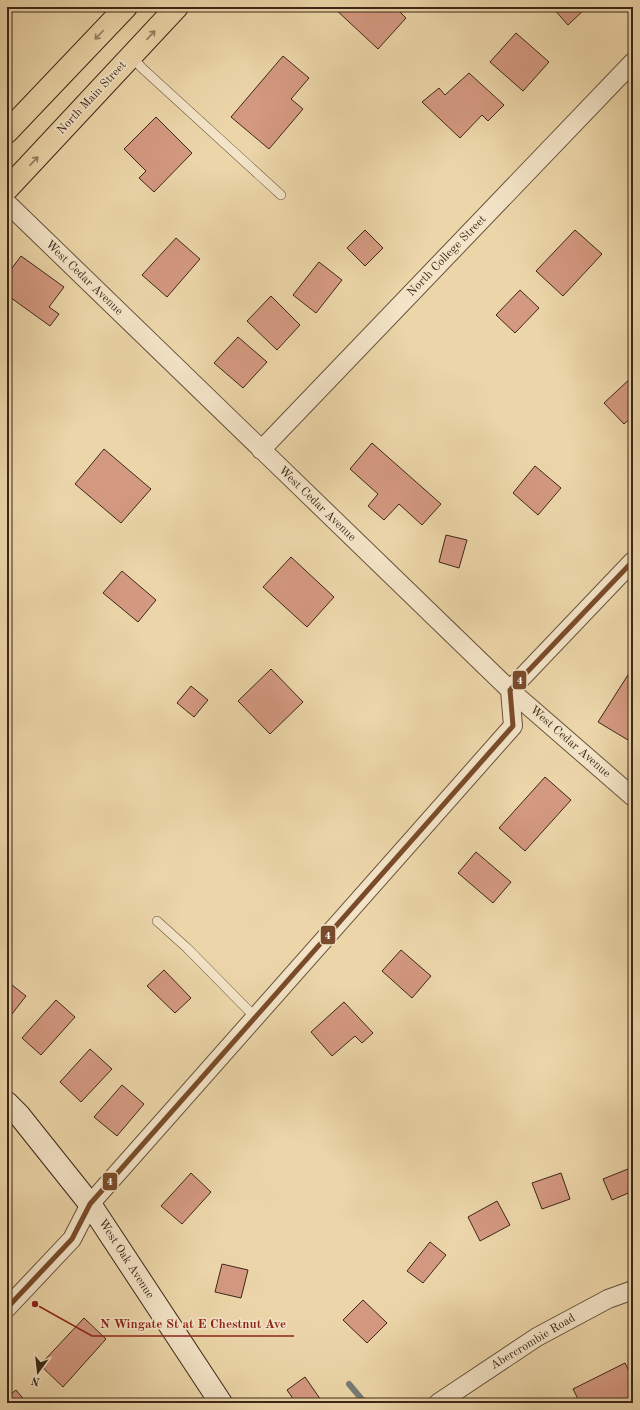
<svg xmlns="http://www.w3.org/2000/svg" width="640" height="1410" font-family="'Old Standard TT',serif">
  <style>
    .lines { fill: none; stroke-linecap: round; stroke-linejoin: round }
    .stream { stroke: #777d76; stroke-width: 6 }
    .building { fill: #d49981; stroke: #3c2719 }
    .lane-casing { stroke: #68533d; stroke-width: 10 }
    .street-casing { stroke: #68533d; stroke-width: 20 }
    .secondary-casing { stroke: #3c2719; stroke-width: 24 }
    .primary-casing { stroke: #3c2719; stroke-width: 24 }
    .lane { stroke: #f3e4c7; stroke-width: 9 }
    .street { stroke: #f3e4c7; stroke-width: 18 }
    .secondary { stroke: #f3e4c7; stroke-width: 22 }
    .primary { stroke: #ecd6a9; stroke-width: 22 }
    .bus-1-casing { stroke: #f3e4c7; stroke-width: 8 }
    .bus-1 { stroke: #7a4b2a; stroke-width: 5 }
    .oneway { stroke: #947e61 }
    .labels { text-anchor: middle; dominant-baseline: central; stroke-width: 3.5; stroke-linejoin: round; paint-order: stroke }
    .street-label { font-size: 12px; fill: #3c2719; stroke: #f3e4c7 }
    .leader { fill: none; stroke: #8f2418; stroke-width: 1.5 }
    .callout-dot { fill: #8f2418; stroke: #f3e4c7; stroke-width: 1.5 }
    .callout-label { font-size: 13px; text-anchor: middle; font-weight: bold; fill: #8f2418; stroke: #f3e4c7; stroke-width: 3.5; stroke-linejoin: round; paint-order: stroke }
    .line-badge { stroke: #f3e4c7; stroke-width: 1.5 }
    .badge-label { font-size: 11px; text-anchor: middle; font-weight: bold; fill: #fff }
  </style>
  <rect width="100%" height="100%" fill="#ecd6a9"/>
  <filter id="stains"><feTurbulence type="fractalNoise" baseFrequency=".005" numOctaves="4"/><feColorMatrix values="0 0 0 0 .2 0 0 0 0 .09 0 0 0 0 .02 0 0 0 .5 -.17"/></filter>
  <radialGradient id="worn" r=".72"><stop offset=".6" stop-color="#630" stop-opacity="0"/><stop offset="1" stop-color="#630" stop-opacity=".3"/></radialGradient>
  <g class="lines">
    <path class="stream" d="M349,1384L365,1403"/>
  </g>
  <path class="building" d="M333,7H395L406,18L378,49Z
    M552,7H587L568,25Z
    M516,33L549,62L523,91L490,62Z
    M283,56L309,78L291,99L303,109L269,149L231,117Z
    M469,73L504,105L488,121L482,115L460,138L422,102L439,88L445,95Z
    M156,117L192,153L154,192L139,178L146,171L124,149Z
    M365,230L383,248L365,266L347,248Z
    M575,230L602,254L563,296L536,271Z
    M176,238L200,259L167,297L142,275Z
    M21,256L64,287L49,307L59,314L50,326L7,295V275Z
    M319,262L342,280L316,313L293,295Z
    M520,290L539,308L515,333L496,315Z
    M271,296L300,325L277,350L247,321Z
    M238,337L267,362L243,388L214,363Z
    M633,376V416L624,424L604,403Z
    M372,443L441,504L422,525L399,504L384,520L368,506L378,494L350,469Z
    M104,449L151,489L121,523L75,484Z
    M535,466L561,488L538,515L513,493Z
    M446,535L467,540L459,568L439,562Z
    M291,557L334,597L307,627L263,587Z
    M122,571L156,600L138,622L103,593Z
    M633,667V732L628,740L598,722Z
    M271,669L303,702L270,734L238,701Z
    M191,686L208,700L194,717L177,703Z
    M545,777L571,800L525,851L499,828Z
    M476,852L511,882L493,903L458,873Z
    M401,950L431,976L412,998L382,971Z
    M164,970L191,998L175,1013L147,986Z
    M7,981L26,996L8,1019H7Z
    M56,1000L75,1017L41,1055L22,1038Z
    M344,1002L373,1033L362,1043L355,1036L332,1056L311,1032Z
    M90,1049L112,1069L81,1102L60,1082Z
    M122,1085L144,1104L117,1136L94,1117Z
    M628,1169L633,1181V1191L612,1200L603,1179Z
    M191,1173L211,1192L182,1224L161,1206Z
    M561,1173L570,1199L542,1209L532,1183Z
    M497,1201L510,1225L480,1241L468,1217Z
    M7,1239L12,1245L7,1249Z
    M430,1242L446,1255L423,1283L407,1271Z
    M222,1264L248,1270L241,1298L215,1292Z
    M363,1300L387,1323L367,1343L343,1320Z
    M84,1318L106,1339L63,1387L40,1365Z
    M625,1363L633,1379V1396L620,1403H580L573,1389Z
    M305,1377L323,1403H296L287,1390Z
    M16,1390L27,1403H7V1397Z"/>
  <g class="lines">
    <g class="lane-casing">
      <path id="lane" d="M131,56L142,68L281,195
        M157,921L187,948L255,1017"/>
    </g>
    <g class="street-casing">
      <path id="street" d="M7,203L510,690L633,797
        M261,450L633,62
        M7,1308L72,1239L90,1204L513,726L510,690L633,561
        M438,1403L537,1337L608,1299L633,1290"/>
    </g>
    <g class="secondary-casing">
      <path id="secondary" d="M7,1103L19,1115L90,1204L221,1403"/>
    </g>
    <g class="primary-casing">
      <path id="primary" d="M7,132L126,7
        M7,189L177,7"/>
    </g>
    <use href="#lane" class="lane"/>
    <use href="#street" class="street"/>
    <use href="#secondary" class="secondary"/>
    <use href="#primary" class="primary"/>
    <g class="bus-1-casing">
      <path id="bus-1" d="M7,1308L72,1239L90,1204L513,726L510,690L633,561"/>
    </g>
    <use href="#bus-1" class="bus-1"/>
  </g>
  <defs><path id="oneway-shaft" d="M-6 0H5M1.5-3L5.5 0L1.5 3" fill="none" stroke-width="1.6" stroke-linecap="round" stroke-linejoin="round"/></defs>
  <g class="oneway">
    <use href="#oneway-shaft" transform="translate(99 35) rotate(134)"/>
    <use href="#oneway-shaft" transform="translate(151 35) rotate(-47)"/>
    <use href="#oneway-shaft" transform="translate(34 161) rotate(-47)"/>
  </g>
  <g class="labels">
    <g class="street-label">
      <text transform="translate(92 98) rotate(-47)">North Main Street</text>
      <text transform="translate(447 256) rotate(-46)">North College Street</text>
      <text transform="translate(84 278) rotate(44)">West Cedar Avenue</text>
      <text transform="translate(317 504) rotate(44)">West Cedar Avenue</text>
      <text transform="translate(570 742) rotate(41)">West Cedar Avenue</text>
      <text transform="translate(126 1259) rotate(57)">West Oak Avenue</text>
      <text transform="translate(533 1342) rotate(-31)">Abercrombie Road</text>
    </g>
  </g>
  <path class="leader" d="M35 1304L92 1336H294"/>
  <circle class="callout-dot" cx="35" cy="1304" r="4"/>
  <g class="callout-label">
    <text x="193" y="1328">N Wingate St at E Chestnut Ave</text>
  </g>
  <g class="line-badge">
    <rect x="512" y="670" width="15" height="20" rx="4" fill="#7a4b2a"/>
    <rect x="320" y="925" width="16" height="20" rx="4" fill="#7a4b2a"/>
    <rect x="102" y="1172" width="16" height="19" rx="4" fill="#7a4b2a"/>
  </g>
  <g class="badge-label">
    <text x="520" y="684">4</text>
    <text x="328" y="939">4</text>
    <text x="110" y="1185">4</text>
  </g>
  <rect width="640" height="1410" fill="none" stroke="#ecd6a9" stroke-width="24"/>
  <rect x="8" y="8" width="624" height="1394" fill="none" stroke="#3c2719" stroke-width="2"/>
  <rect x="12" y="12" width="616" height="1386" fill="none" stroke="#3c2719"/>
  <g transform="translate(38 1372) rotate(195)" stroke="#f3e4c7" stroke-width="3" paint-order="stroke">
  <path d="M0-3L7 15L0 10L-7 15Z" fill="#3c2719"/>
  <text y="-6" font-size="11" font-weight="bold" text-anchor="middle" fill="#3c2719">N</text>
  </g>
  <rect width="100%" height="100%" filter="url(#stains)"/>
  <rect width="100%" height="100%" fill="url(#worn)"/>
</svg>
